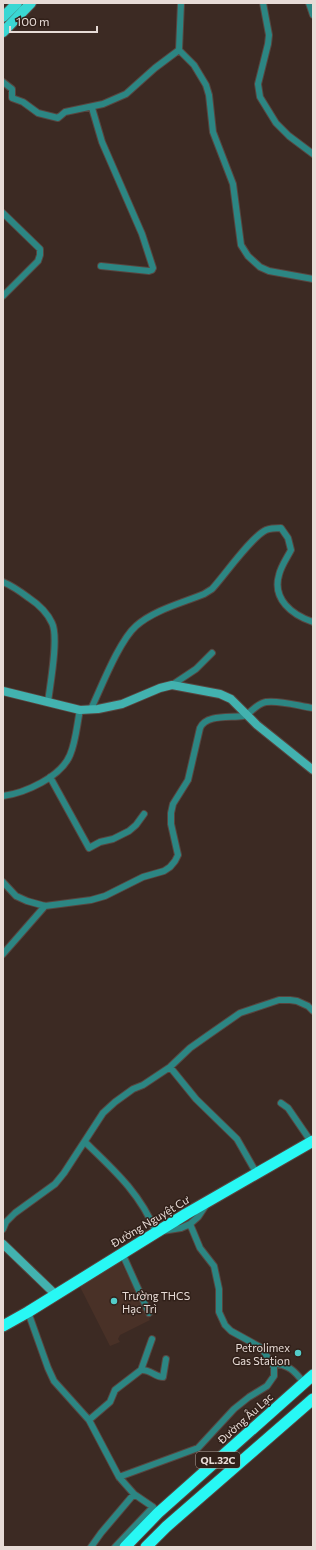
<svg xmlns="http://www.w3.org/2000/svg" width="316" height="1550" font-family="Commissioner,sans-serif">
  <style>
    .built { fill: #493127 }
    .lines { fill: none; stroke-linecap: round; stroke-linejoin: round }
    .street-casing { stroke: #574640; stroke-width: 8 }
    .secondary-casing { stroke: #574640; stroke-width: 10 }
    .primary-casing { stroke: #574640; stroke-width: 12 }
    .highway-casing { stroke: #574640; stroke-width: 13 }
    .street { stroke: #2c8683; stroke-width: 6 }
    .secondary { stroke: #42b2af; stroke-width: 8 }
    .primary { stroke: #3ad7d3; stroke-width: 10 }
    .highway { stroke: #28f8f4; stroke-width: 11 }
    .poi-dot { fill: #53cdca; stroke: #312019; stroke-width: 1.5 }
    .labels { text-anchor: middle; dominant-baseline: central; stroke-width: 3; stroke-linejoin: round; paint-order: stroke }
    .shield { fill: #312019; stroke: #b0a39d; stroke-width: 1 }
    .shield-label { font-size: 10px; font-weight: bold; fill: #e7dbd6 }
    .street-label { font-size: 11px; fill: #e7dbd6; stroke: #312019 }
    .poi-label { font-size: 11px; fill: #e7dbd6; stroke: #312019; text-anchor: start }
  </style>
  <rect width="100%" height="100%" fill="#3c2a23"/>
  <path class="built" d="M120,1260L150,1320L120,1335L118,1339L120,1342L110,1346L77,1281Z"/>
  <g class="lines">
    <g class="street-casing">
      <path id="street" d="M181,3L179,50L194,65L206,85L209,95L213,132L233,184L241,245L248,256L260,267L269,271L313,279
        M263,3L269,35L268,44L258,84L260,97L276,123L289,136L313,154
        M309,3L313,15
        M3,82L12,89V98L23,102L38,113L58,118L65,112L103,104L126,94L155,68L179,50
        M92,108L102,142L142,234L153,268L152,270L149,271L101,266
        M3,213L40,249V255L38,261L3,296
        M3,582C13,586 21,592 29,598C38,604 47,612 52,623C59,637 50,685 48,702
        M172,685L196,669L212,653
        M91,709C101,688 119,641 136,626C154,610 182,603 204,594L212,589C224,576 252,536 266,530C271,528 275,528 281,528L288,538L291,550C287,558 281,566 279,575C272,599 292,615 313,622
        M50,777L89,848L100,842L113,839L129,831L136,825L144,814
        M3,796C25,793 61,777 70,755C76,741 77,724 80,710
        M3,882L16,896L27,901L45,906L91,900L105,896L143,877L164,871L170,867L175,861L178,855L171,824V813L173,804L188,780L200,728C206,714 230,718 243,716C250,715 255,704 266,702C280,700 299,706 313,708
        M3,954L45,906
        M170,1067L196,1099L237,1139L257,1174
        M281,1103L288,1108L312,1143
        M85,1142C114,1170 140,1193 156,1232L181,1228L190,1224L200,1248L214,1266L219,1289V1312L225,1325L231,1331L260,1347L264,1352L274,1367V1376L267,1386L249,1397L234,1409L198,1448L119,1477
        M190,1224L198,1217L206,1205
        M3,1229L6,1222L15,1213L55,1184L64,1173L103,1113L115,1102L133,1089L143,1085L170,1067L190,1048L207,1036L240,1013L279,1000H290L297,1001L308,1006L313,1011
        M122,1253L149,1313
        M28,1312L48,1368L54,1381L89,1420L119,1477L134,1494L153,1507L158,1513
        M272,1363C289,1365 294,1370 304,1383
        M141,1370L152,1339
        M89,1420L110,1402L115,1390L141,1370C150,1369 155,1377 163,1377L166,1359
        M91,1547L101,1533L134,1494
        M115,1547L153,1507"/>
    </g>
    <g class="secondary-casing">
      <path id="secondary" d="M3,691L80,710L98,709L122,704L160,688L172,685L220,694L231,699L257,725L313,770
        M3,1244L56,1295"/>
    </g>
    <g class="primary-casing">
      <path id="primary" d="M3,17L17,3
        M3,32L31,3"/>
    </g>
    <g class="highway-casing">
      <path id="highway" d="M3,1326L28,1312L186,1214L313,1141
        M125,1547L158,1513L313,1375
        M146,1547L166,1527L313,1399"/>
    </g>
    <use href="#street" class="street"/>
    <use href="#secondary" class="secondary"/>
    <use href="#primary" class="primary"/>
    <use href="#highway" class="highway"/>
  </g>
  <g class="poi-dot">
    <circle cx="114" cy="1301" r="4"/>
    <circle cx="298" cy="1353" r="4"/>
  </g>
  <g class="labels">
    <rect class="shield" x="196" y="1452" width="44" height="16" rx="3"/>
    <g class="shield-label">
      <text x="218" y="1460">QL.32C</text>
    </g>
    <g class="street-label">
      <text transform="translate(150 1221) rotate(-31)">Đường Nguyệt Cư</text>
      <text transform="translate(245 1418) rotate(-42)">Đường Âu Lạc</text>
    </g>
    <g class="poi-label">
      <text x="122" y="1295">Trường THCS<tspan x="122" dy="13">Hạc Trì</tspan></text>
      <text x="290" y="1347" text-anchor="end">Petrolimex<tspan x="290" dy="13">Gas Station</tspan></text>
    </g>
  </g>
  <rect width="316" height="1550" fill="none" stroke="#e7dbd6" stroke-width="8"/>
  <path d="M10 26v6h87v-6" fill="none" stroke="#e7dbd6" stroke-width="2"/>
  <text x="16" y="26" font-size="12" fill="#e7dbd6" stroke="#312019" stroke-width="3" paint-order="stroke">100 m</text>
</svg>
